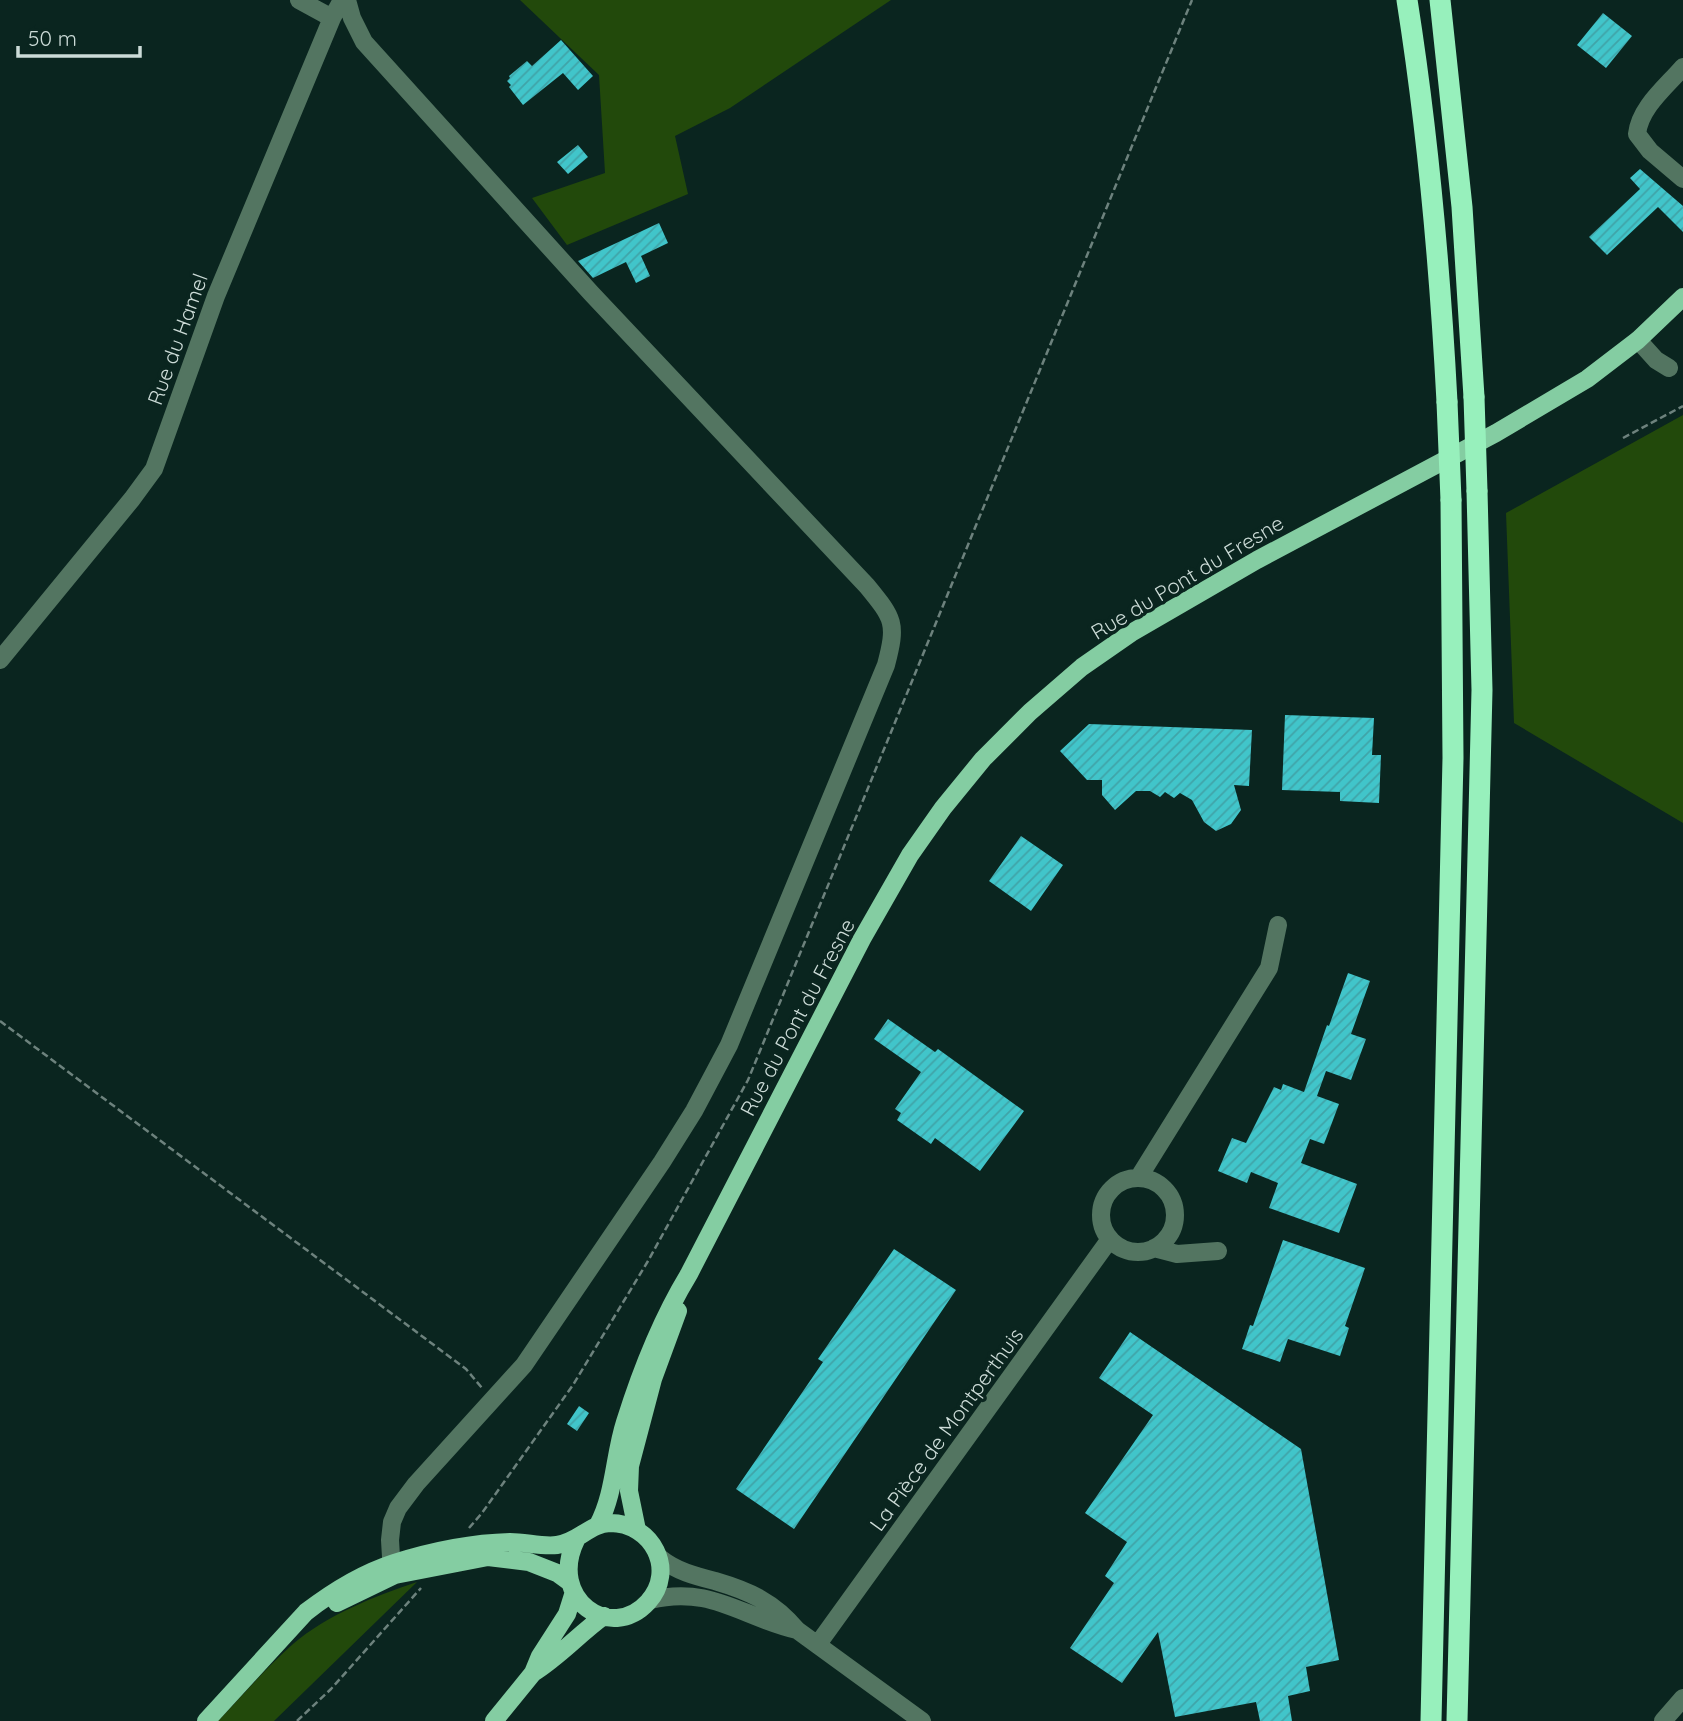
<svg xmlns="http://www.w3.org/2000/svg" width="1683" height="1721" font-family="Quicksand,sans-serif">
  <style>
    .grass { fill: #22490b }
    .building { fill: url(#building-hatch) }
    .lines { fill: none; stroke-linecap: round; stroke-linejoin: round }
    .path { stroke: #6d827d; stroke-width: 2.5; stroke-dasharray: 7 3.5; stroke-linecap: butt }
    .minor { stroke: #537561; stroke-width: 18 }
    .major { stroke: #84cda2; stroke-width: 18 }
    .highway { stroke: #97f0bc; stroke-width: 21 }
    .highway-bridge { stroke: #97f0bc; stroke-width: 21 }
    .labels { text-anchor: middle; dominant-baseline: central; stroke-width: 7; stroke-linejoin: round; paint-order: stroke }
    .street-label { font-size: 21px; fill: #ccdbd7; stroke: #0a251f }
  </style>
  <defs>
    <pattern id="building-hatch" width="6" height="6" patternUnits="userSpaceOnUse" patternTransform="scale(1.75)"><rect width="6" height="6" fill="#41c5ca"/><path d="M-1 1l2-2M0 6l6-6M5 7l2-2" fill="none" stroke="#40a4a8"/></pattern>
  </defs>
  <rect width="100%" height="100%" fill="#0a251f"/>
  <path class="grass" d="M520,0H891L730,108L675,136L688,194L567,245L532,198L605,173L599,75Z
    M1683,415V823L1514,723L1506,513Z
    M417,1582L274,1721H218C242,1696 266,1668 293,1644C327,1615 375,1596 417,1582Z"/>
  <path class="building" d="M1603,13L1632,36L1606,68L1577,45Z
    M561,40L593,76L578,90L563,73L523,105L509,87L511,85L507,81L510,78L509,76L527,61L532,66Z
    M578,145L588,157L568,174L557,162Z
    M1640,169L1683,206V232L1658,207L1607,255L1589,237L1640,189L1630,178Z
    M659,223L668,243L641,256L650,276L636,283L626,262L593,278L578,261Z
    M1285,715L1374,718L1372,755H1381L1379,803L1340,801V792L1282,790Z
    M1089,724L1252,730L1249,786L1234,785L1241,810L1231,824L1216,831L1204,822L1192,800L1180,793L1174,798L1165,792L1160,797L1150,791H1136L1115,810L1102,795V780H1087L1060,751Z
    M1021,836L1063,865L1031,911L989,881Z
    M1348,973L1370,981L1351,1034L1366,1039L1351,1080L1326,1071L1317,1096L1339,1104L1324,1144L1310,1139L1301,1163L1357,1184L1339,1233L1269,1208L1278,1183L1251,1172L1247,1183L1218,1171L1232,1138L1246,1143L1274,1087L1281,1090L1283,1084L1304,1092L1327,1025L1329,1026Z
    M888,1019L935,1052L938,1049L1024,1111L980,1171L935,1138L931,1144L897,1120L901,1113L895,1109L921,1072L874,1039Z
    M1283,1240L1365,1268L1345,1326L1349,1328L1340,1356L1288,1339L1280,1362L1242,1349L1250,1325L1253,1326Z
    M894,1249L956,1290L794,1529L736,1489L823,1362L818,1359Z
    M1130,1332L1301,1449L1339,1660L1306,1667L1310,1691L1288,1696L1292,1721H1260L1256,1702L1175,1717L1158,1632L1122,1683L1070,1648L1114,1583L1105,1576L1127,1542L1085,1513L1153,1415L1099,1378Z
    M579,1406L589,1413L577,1431L567,1424Z"/>
  <g class="lines">
    <path class="path" d="M1623,438L1683,406
      M0,1021L466,1369L482,1388
      M469,1528L482,1513L573,1385L648,1261L748,1080L1192,0
      M297,1721L331,1689L421,1588"/>
    <path class="minor" d="M299,0L332,18
      M347,0L352,18L364,42L591,293L867,586C894,619 897,623 886,665L729,1045L694,1111L662,1162L524,1365L416,1484L398,1508L392,1522L390,1540L391,1557L395,1575
      M1683,67C1666,87 1640,107 1637,134L1650,151L1683,179
      M1638,340L1656,360L1669,368
      M0,660L132,499L154,469L216,296L332,18L342,0
      M1139,1177L1269,968L1278,925
      M1101 1215a37 37 0 1 1 74 0a37 37 0 1 1-74 0Z
      M1154,1248L1177,1254L1218,1251
      M660,1558C676,1571 695,1576 715,1581C749,1591 774,1602 797,1630L922,1721
      M650,1600C711,1585 741,1617 797,1630
      M818,1644L1110,1239
      M1663,1721L1683,1698"/>
    <path class="major" d="M598,1525C615,1493 614,1456 625,1422C641,1371 661,1320 689,1274L862,939L910,855L943,808L983,759L1030,712L1082,667L1131,633L1257,560L1496,433L1587,379L1638,340L1683,297
      M637,1530L629,1491L630,1466L653,1379L678,1311
      M337,1603L395,1575L488,1557L529,1562L557,1573L568,1581
      M533,1673C559,1657 579,1634 604,1616
      M206,1721L306,1612C332,1592 363,1573 394,1563C432,1551 470,1543 510,1542C526,1542 542,1547 557,1545C579,1542 589,1524 610,1523C652,1523 677,1570 648,1602C611,1643 547,1599 576,1540
      M494,1721L533,1673L540,1656L567,1614L573,1595"/>
    <path class="highway" d="M1407,0C1428,133 1440,268 1447,402
      M1440,0L1462,207L1474,397
      M1431,1721L1453,758L1451,500
      M1457,1721L1482,690L1477,491"/>
    <path class="highway-bridge" d="M1474,397L1477,491
      M1447,402L1451,500"/>
  </g>
  <g class="labels">
    <g class="street-label">
      <text transform="translate(177 339) rotate(-70)">Rue du Hamel</text>
      <text transform="translate(1187 577) rotate(-31)">Rue du Pont du Fresne</text>
      <text transform="translate(797 1017) rotate(-62)">Rue du Pont du Fresne</text>
      <text transform="translate(946 1429) rotate(-54)">La Pièce de Montperthuis</text>
    </g>
  </g>
  <path d="M18 46v10h122v-10" fill="none" stroke="#ccdbd7" stroke-width="3.5"/>
  <text x="28" y="46" font-size="21" fill="#ccdbd7" stroke="#0a251f" stroke-width="5" paint-order="stroke">50 m</text>
</svg>
